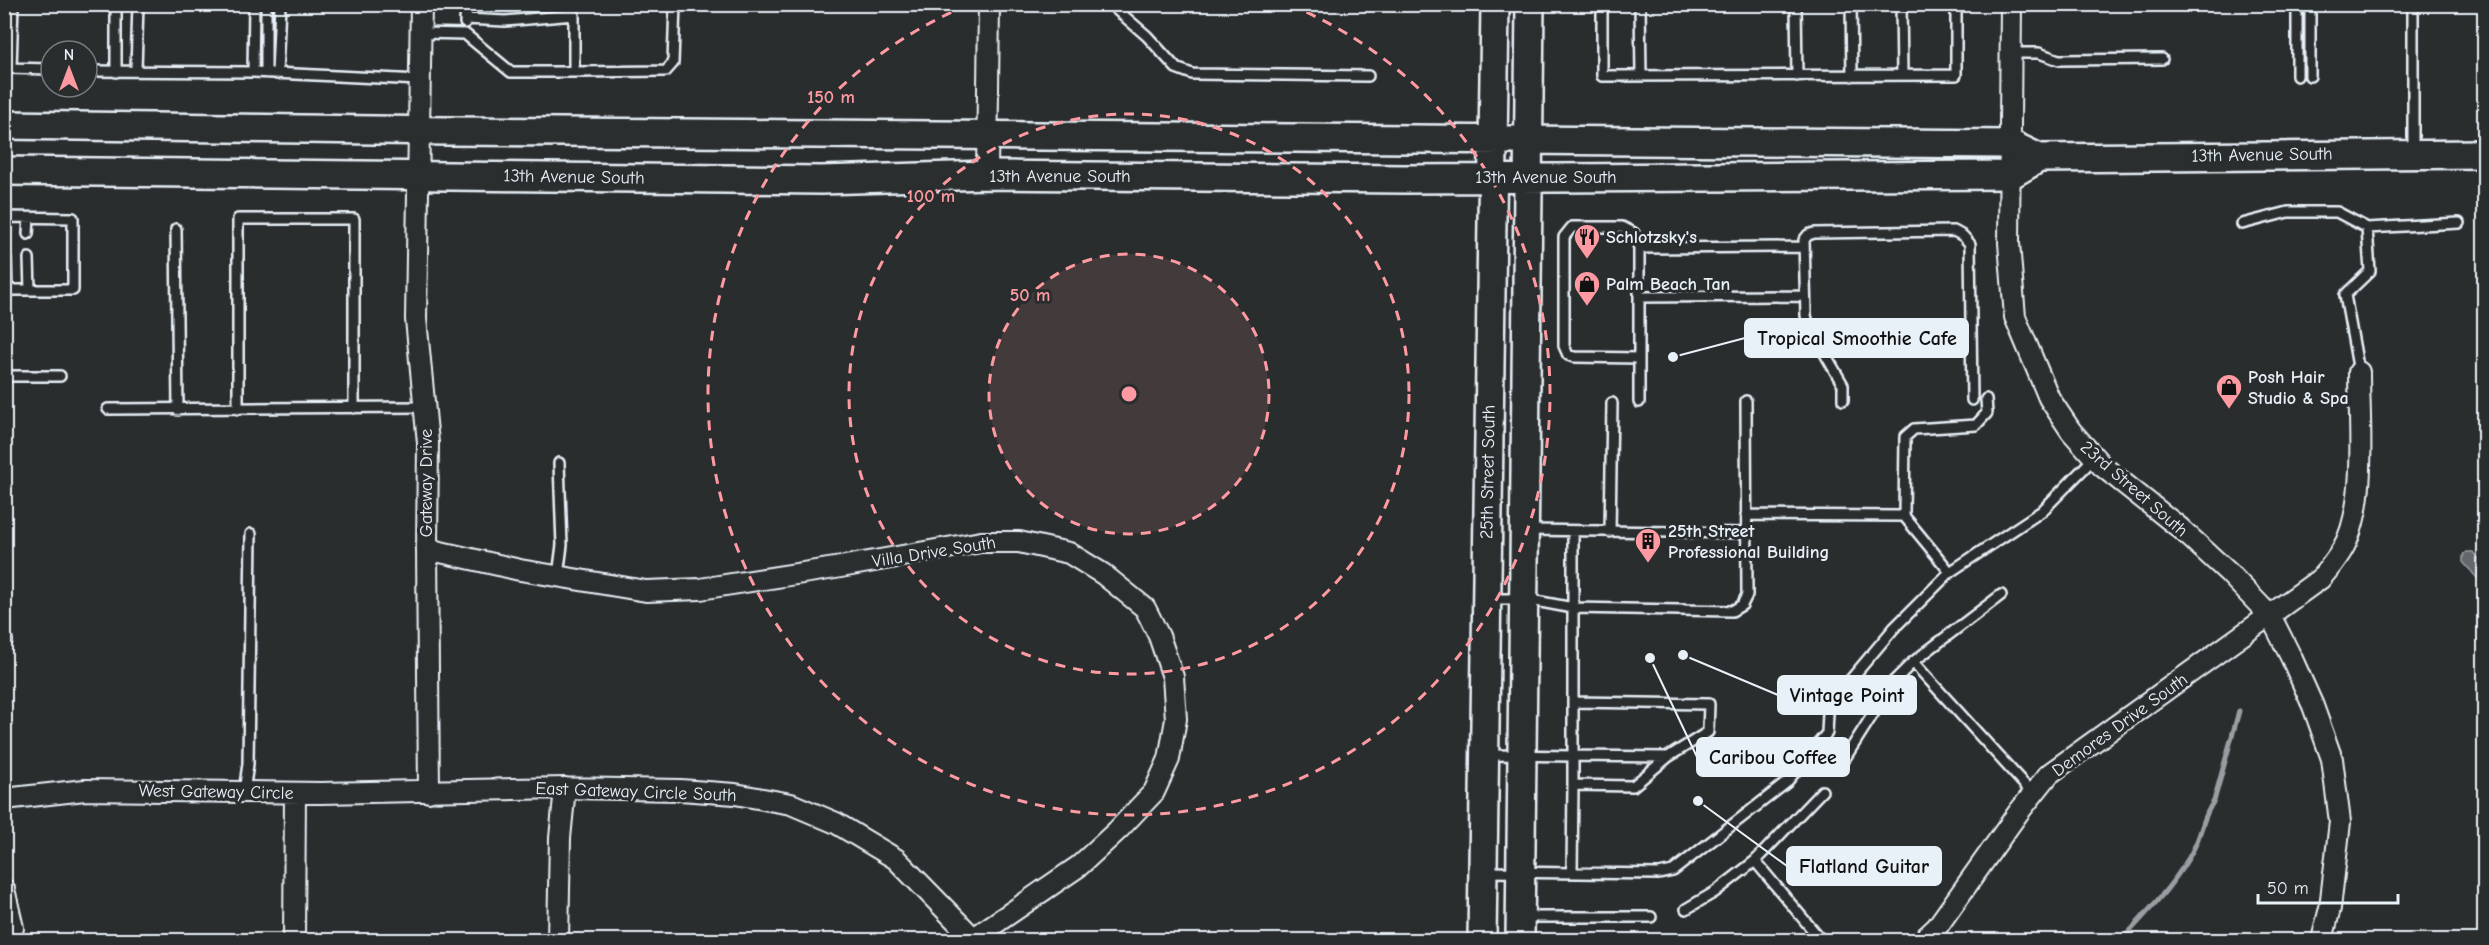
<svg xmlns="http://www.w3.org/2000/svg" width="2489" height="945" font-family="'Comic Neue',sans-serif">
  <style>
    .water { fill: #63686b; stroke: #989fa3; stroke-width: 1.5 }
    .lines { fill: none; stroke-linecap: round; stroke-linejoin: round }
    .stream { stroke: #989fa3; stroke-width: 5 }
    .service-casing { stroke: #e8f1f8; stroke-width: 14 }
    .minor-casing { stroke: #e8f1f8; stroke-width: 24 }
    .secondary-casing { stroke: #e8f1f8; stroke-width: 32 }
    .service { stroke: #2a2d2e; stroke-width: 9 }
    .minor { stroke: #2a2d2e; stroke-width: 20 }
    .secondary { stroke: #2a2d2e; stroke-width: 27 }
    .ring { fill: none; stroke: #ff9aa2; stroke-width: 3; stroke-dasharray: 10 8 }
    .labels { text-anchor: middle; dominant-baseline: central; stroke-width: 6; stroke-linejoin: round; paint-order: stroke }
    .street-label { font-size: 18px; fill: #e8f1f8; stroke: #2a2d2e }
    .poi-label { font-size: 18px; font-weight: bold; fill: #e8f1f8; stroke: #2a2d2e; text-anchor: start }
    .centre { fill: #ff9aa2; stroke: #2a2d2e; stroke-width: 3 }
    .ring-label { font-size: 18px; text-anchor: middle; font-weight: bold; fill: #ff9aa2; stroke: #2a2d2e; stroke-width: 6; stroke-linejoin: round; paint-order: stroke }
    .leader { fill: none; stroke: #e8f1f8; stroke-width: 2 }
    .callout-dot { fill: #e8f1f8; stroke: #2a2d2e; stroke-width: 2 }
    .callout { fill: #e8f1f8; stroke: #e8f1f8; stroke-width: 2 }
    .callout-label { font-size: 20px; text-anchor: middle; font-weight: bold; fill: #111 }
  </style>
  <rect width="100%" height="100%" fill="#2a2d2e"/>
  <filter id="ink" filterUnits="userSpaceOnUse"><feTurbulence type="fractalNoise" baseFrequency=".0167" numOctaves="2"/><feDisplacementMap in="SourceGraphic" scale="12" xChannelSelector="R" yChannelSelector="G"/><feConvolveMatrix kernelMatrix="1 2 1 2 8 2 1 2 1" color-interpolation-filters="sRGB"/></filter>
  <g filter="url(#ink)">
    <path class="water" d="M2467,552H2473L2484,565V578H2477L2463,562V555Z"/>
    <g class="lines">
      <path class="stream" d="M2122,940C2147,912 2177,882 2194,848C2202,833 2203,815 2214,801L2239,711"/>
      <g class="service-casing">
        <path id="service" d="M116,4V72
          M266,4V73
          M1110,4L1147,36L1176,68L1192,74L1368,76
          M1602,4V76L1956,75V4
          M1640,4L1641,76
          M1796,4L1797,76
          M1851,4L1852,76
          M1901,4L1902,75
          M2413,4V152
          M465,23L466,4
          M421,33L465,34L511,72H574V15L505,21L465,19
          M2010,53H2039L2059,60L2162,59
          M5,68L51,69
          M11,68L13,4
          M136,70L138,4
          M87,71L253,72L420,80
          M253,72L254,4
          M574,72L666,71L673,63L675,4
          M277,74L280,4
          M2297,76V4
          M2310,76V4
          M4,217L73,218V290H4
          M2242,224L2288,212H2337L2367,228L2370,271L2345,295L2359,372
          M2367,228L2459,223
          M176,229L178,410
          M5,234L6,217
          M28,234L29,218
          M1639,248L1634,233L1622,227H1572L1564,237V346L1568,355L1574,357L1639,358
          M6,258L7,290
          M29,258L30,290
          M1639,297L1805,296
          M4,376H60
          M1843,400V385L1808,324L1806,315L1804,240L1808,235L1814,233L1954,231L1963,236L1970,244L1972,400
          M1639,402V248L1804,247
          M108,409L425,407
          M238,409V219H354V408
          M1746,515L1904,516L1950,572
          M1904,516L1905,437L1914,429L1976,425L1987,413L1986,399
          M1528,530L1746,533
          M1573,531V608L1732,611L1742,605L1747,595L1746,401
          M1610,532L1612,403
          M558,576L562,545L559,463
          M2001,595L1913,662L2033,794
          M4,625L7,641L4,642
          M1573,702L1709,704L1708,732L1668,757L1573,756V785L1633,786L1668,757
          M1487,755L1573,756V608L1525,599H1489
          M1840,766L1894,681L1913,662
          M4,775L8,798
          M244,792L248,764L251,534
          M1486,872L1659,874L1673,871L1786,783L1827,733L1829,694L1846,685L1894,628L1950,572L2042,511L2094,458
          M1572,872L1573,785
          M1686,909L1715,892L1755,861
          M1523,917H1651
          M1821,940L1755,861L1822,791"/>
      </g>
      <g class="minor-casing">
        <path id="minor" d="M421,4L416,319L428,443L427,549L429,792
          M2011,4L2009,243L2015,317L2049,398L2071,431L2102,466L2180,528L2229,573L2271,617L2292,659L2313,706L2332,759L2340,822L2330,908L2322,940
          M987,175L989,4
          M427,549L520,570L646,591L700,589L835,568L981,542H1019L1069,553L1103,574L1145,608L1159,636L1173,677L1176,719L1169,759L1154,792L1118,830L1079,866L971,940
          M4,799L85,790L321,793L565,788L680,790L735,794L791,804L836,823L896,859L975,940
          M4,889L13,928
          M294,940L295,793
          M558,940L560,838L565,788
          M1923,940L1937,927L2018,813L2049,774L2320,579C2328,570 2336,560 2342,550C2368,507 2359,422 2359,372"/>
      </g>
      <g class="secondary-casing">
        <path id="secondary" d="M4,125L448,131L2010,144L2039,158L2484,154
          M4,171L821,180L987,175L1405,179L2010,175L2039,158
          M1482,940L1495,4
          M1520,940L1530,4"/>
      </g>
      <use href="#service" class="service"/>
      <use href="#minor" class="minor"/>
      <use href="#secondary" class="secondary"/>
    </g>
  </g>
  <circle cx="1129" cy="394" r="140" fill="#ff9aa2" fill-opacity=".12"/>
  <g class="ring">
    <circle cx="1129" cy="394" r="140"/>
    <circle cx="1129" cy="394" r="280"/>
    <path d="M1290 5A421 421 0 1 1 968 5"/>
  </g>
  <defs>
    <g id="restaurant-pin" transform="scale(1.35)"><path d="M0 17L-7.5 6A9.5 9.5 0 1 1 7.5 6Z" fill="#ff9aa2" stroke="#2a2d2e"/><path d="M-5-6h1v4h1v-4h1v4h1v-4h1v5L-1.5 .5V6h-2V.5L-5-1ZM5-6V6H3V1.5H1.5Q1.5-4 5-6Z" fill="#111"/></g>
    <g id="shop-pin" transform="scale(1.35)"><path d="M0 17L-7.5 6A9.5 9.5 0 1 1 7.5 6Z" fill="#ff9aa2" stroke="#2a2d2e"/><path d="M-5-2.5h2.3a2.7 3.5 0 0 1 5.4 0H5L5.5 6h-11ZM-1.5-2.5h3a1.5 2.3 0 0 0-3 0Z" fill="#111"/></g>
    <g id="building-pin" transform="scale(1.35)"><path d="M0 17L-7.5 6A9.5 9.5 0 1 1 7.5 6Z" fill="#ff9aa2" stroke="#2a2d2e"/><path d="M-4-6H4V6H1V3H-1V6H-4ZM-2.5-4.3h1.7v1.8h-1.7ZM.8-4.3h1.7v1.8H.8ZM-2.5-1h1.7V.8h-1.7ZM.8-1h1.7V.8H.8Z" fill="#111"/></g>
  </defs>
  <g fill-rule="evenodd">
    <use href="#restaurant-pin" x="1587" y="237"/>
    <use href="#shop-pin" x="1587" y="284"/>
    <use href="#shop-pin" x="2229" y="387"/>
    <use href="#building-pin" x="1648" y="541"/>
  </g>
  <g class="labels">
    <g class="street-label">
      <text transform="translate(2262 155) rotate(-1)">13th Avenue South</text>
      <text x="1060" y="176">13th Avenue South</text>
      <text transform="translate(574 177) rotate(1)">13th Avenue South</text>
      <text x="1546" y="177">13th Avenue South</text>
      <text transform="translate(1488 472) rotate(-89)">25th Street South</text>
      <text transform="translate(426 483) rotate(-90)">Gateway Drive</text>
      <text transform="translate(2134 489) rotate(41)">23rd Street South</text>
      <text transform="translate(934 552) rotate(-9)">Villa Drive South</text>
      <text transform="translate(2120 725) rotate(-36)">Demores Drive South</text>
      <text transform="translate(216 792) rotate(1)">West Gateway Circle</text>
      <text transform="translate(636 792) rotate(2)">East Gateway Circle South</text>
    </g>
    <g class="poi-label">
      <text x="1606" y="237">Schlotzsky's</text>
      <text x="1606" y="284">Palm Beach Tan</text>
      <text x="2248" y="377">Posh Hair<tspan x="2248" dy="21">Studio &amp; Spa</tspan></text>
      <text x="1668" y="531">25th Street<tspan x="1668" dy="21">Professional Building</tspan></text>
    </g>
  </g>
  <circle cx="1129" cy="394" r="9" class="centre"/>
  <g class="ring-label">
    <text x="831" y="103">150 m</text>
    <text x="931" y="202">100 m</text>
    <text x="1030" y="301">50 m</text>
  </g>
  <path class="leader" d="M1673 357L1745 338M1683 655L1778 695M1650 658L1697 757M1698 801L1787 866"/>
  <g class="callout-dot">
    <circle cx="1673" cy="357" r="6"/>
    <circle cx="1683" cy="655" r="6"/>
    <circle cx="1650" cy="658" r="6"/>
    <circle cx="1698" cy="801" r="6"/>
  </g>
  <g class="callout">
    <rect x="1745" y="319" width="223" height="38" rx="6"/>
    <rect x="1778" y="676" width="138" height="38" rx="6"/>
    <rect x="1697" y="738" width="152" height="38" rx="6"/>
    <rect x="1787" y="847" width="154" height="38" rx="6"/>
  </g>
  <g class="callout-label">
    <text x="1857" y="345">Tropical Smoothie Cafe</text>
    <text x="1847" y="702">Vintage Point</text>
    <text x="1773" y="764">Caribou Coffee</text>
    <text x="1864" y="873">Flatland Guitar</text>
  </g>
  <rect width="2489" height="945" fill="none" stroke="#2a2d2e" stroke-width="24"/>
  <rect x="12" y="12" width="2465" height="921" fill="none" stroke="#e8f1f8" stroke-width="2" filter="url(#ink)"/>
  <g transform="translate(69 69)"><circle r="28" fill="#2a2d2e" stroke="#767b7f" stroke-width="1.5"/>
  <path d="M0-4.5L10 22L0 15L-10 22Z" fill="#ff9aa2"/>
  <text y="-9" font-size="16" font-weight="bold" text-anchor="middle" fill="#e8f1f8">N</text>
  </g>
  <path d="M2258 894v9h140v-9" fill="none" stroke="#e8f1f8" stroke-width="3"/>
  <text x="2267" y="894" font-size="18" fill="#e8f1f8" stroke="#2a2d2e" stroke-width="4.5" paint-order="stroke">50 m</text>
</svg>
